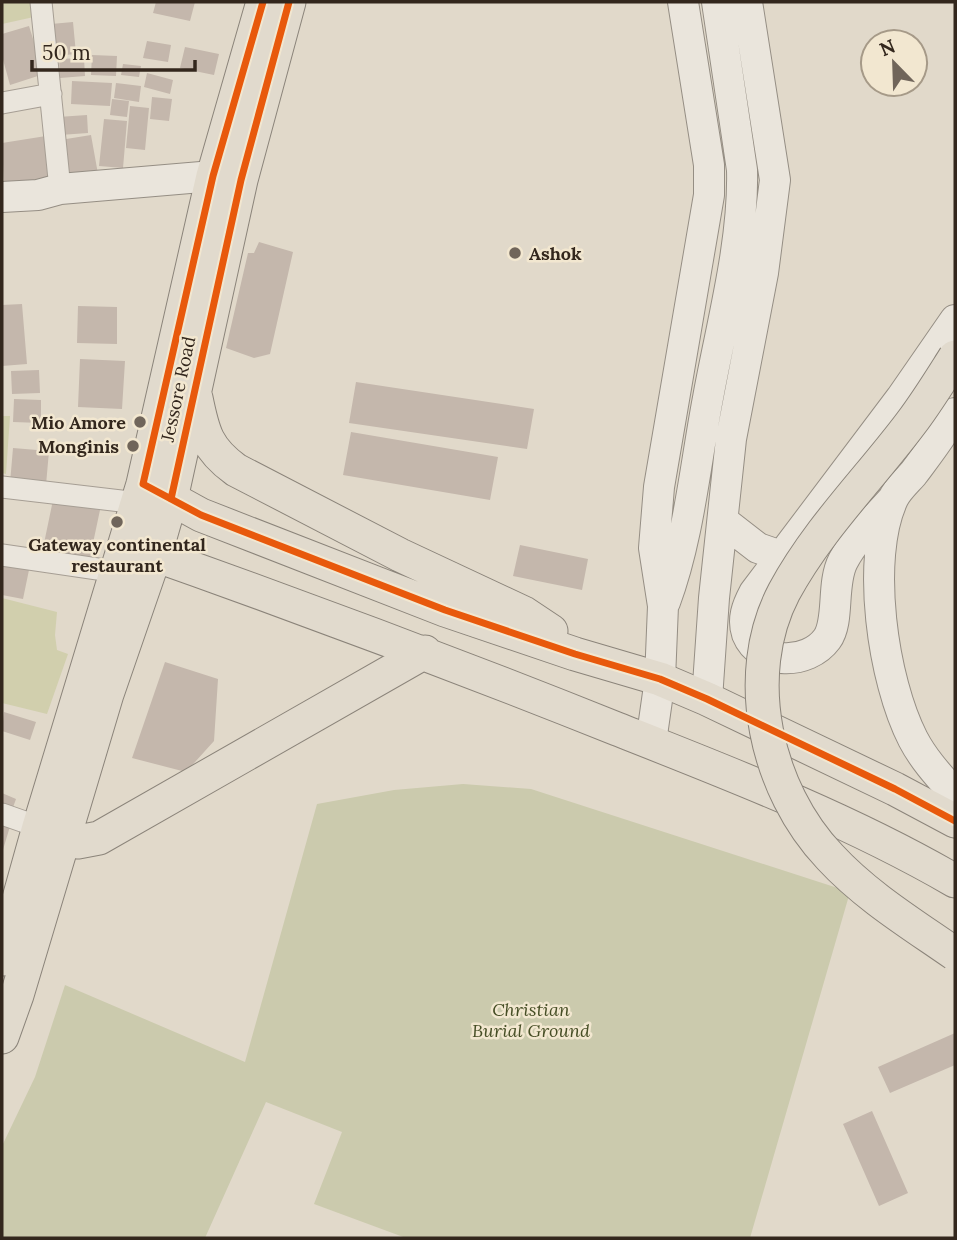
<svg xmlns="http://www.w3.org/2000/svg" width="957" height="1240" font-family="Lora,serif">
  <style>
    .green { fill: #d1cfad }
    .cemetery { fill: #cbcaad }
    .building { fill: #c4b7ac }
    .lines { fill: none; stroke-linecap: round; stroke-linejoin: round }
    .street-casing { stroke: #a69e94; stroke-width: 23 }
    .secondary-casing { stroke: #958e84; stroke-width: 32 }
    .primary-casing { stroke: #8b847a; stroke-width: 35 }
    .street { stroke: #eae5dc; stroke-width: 21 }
    .secondary { stroke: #eae5dc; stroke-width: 30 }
    .primary { stroke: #e1dacd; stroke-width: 33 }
    .primary-bridge-casing { stroke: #8b847a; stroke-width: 35; stroke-linecap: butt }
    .primary-bridge { stroke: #e1dacd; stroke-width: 33 }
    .cycleway-casing { stroke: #f2e7d0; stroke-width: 11 }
    .cycleway { stroke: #e8590c; stroke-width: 7 }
    .poi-dot { fill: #70655a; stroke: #f2e7d0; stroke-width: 2.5 }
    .labels { text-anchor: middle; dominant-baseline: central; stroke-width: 5; stroke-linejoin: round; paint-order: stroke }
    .poi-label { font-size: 18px; font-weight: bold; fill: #33271d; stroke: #f2e7d0; text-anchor: end }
    .street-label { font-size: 18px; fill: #33271d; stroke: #f2e7d0 }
    .park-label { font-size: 18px; font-style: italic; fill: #464e25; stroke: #f2e7d0 }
  </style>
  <rect width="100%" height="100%" fill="#e1d9ca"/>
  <path class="green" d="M2,2H40L43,15L2,24Z
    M2,416H10L6,474L2,473Z
    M2,598L57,612L55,635L57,650L68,654L47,714L2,703Z"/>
  <path class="cemetery" d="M463,784L531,789L850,892L750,1238H406L314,1204L342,1132L266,1102L205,1238H2V1146L35,1077L65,985L245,1062L317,804L394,790Z"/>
  <path class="building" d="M156,2H195L190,21L153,13Z
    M73,22L76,54L54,56L51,24Z
    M29,26L44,74L10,85L2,56V34Z
    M147,41L171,45L168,62L143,58Z
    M185,47L219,54L214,75L180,68Z
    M92,55L117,56L116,76L91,75Z
    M84,58L85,76L60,78L59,59Z
    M123,64L141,66L139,77L121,75Z
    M147,73L173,80L170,94L144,87Z
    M72,81L112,83L110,106L71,104Z
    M116,83L141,86L139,102L114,98Z
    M152,97L172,99L169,121L150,119Z
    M112,99L129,101L127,117L110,115Z
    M130,106L149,108L145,150L126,148Z
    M87,115L88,133L60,135L58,117Z
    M104,119L127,121L123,168L99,166Z
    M91,135L98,174L66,179L60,140Z
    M46,136L52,177L4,185L2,143Z
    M259,242L293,252L270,354L254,358L226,348L248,253H254Z
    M22,304L27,364L2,366V305Z
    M78,306L117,307V344L77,343Z
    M80,359L125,361L122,409L78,407Z
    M39,370L40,393L12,394L11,371Z
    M356,382L534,409L527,449L349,423Z
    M14,399L41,400V423L13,422Z
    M351,432L498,457L490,500L343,475Z
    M13,448L49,451L46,485L10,483Z
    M53,500L100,510L89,562L42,553Z
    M520,545L588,559L582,590L513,576Z
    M2,559L30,565L23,599L2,595Z
    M165,662L218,679L214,741L186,772L132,758Z
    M4,712L36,722L30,740L2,731Z
    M2,793L16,799L11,813L2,810Z
    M2,821L11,823L2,853Z
    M955,1033V1065L890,1093L878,1067Z
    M872,1111L908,1193L879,1206L843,1124Z"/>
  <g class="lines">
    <g class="street-casing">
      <path id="street" d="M41,2L60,189
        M2,103L51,94
        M2,487L138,503
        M2,555L118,572
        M2,814L39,827"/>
    </g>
    <g class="secondary-casing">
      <path id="secondary" d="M2,197L38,195L60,189L213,176
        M955,413C943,435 928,454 913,474C906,482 897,490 893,499C865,559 883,681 913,739C924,760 939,776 955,794
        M893,499C876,518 855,538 843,561C831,584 840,621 827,639C808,665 760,666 747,634C742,619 747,606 754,593L901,398L955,320
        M723,521L758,548L781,556
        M665,602C689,537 695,466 708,398C721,326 744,243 742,170L717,2
        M707,699L714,598L731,439L763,273L775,180L747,2
        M651,742L660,679L663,606L654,548L659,487L709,195V165L683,2"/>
    </g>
    <g class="primary-casing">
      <path id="primary" d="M196,398C203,433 207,449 236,470L400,555L524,613L551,631
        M152,488L201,515L445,610L575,654L660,679L707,699L895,789L955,821
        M135,548C297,605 457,665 617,729C731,774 848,819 955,881
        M64,840L78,842L99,838L425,652
        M2,959L39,827L143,484L213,176L263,2
        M2,1037L17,995L107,694L155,555L171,499L241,180L289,2"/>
    </g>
    <use href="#street" class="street"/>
    <use href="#secondary" class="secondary"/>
    <use href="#primary" class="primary"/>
    <g class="primary-bridge-casing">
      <path id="primary-bridge" d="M955,357C941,379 927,402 911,423C869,479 818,529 784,592C740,676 766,790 830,857C866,896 912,924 955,954"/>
    </g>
    <use href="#primary-bridge" class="primary-bridge"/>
    <g class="cycleway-casing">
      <path id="cycleway" d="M263,2L213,176L143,484L201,515L445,610L575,654L660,679L707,699L895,789L955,821
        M171,499L241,180L289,2"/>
    </g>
    <use href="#cycleway" class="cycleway"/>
  </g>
  <g class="poi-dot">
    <circle cx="515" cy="253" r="7"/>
    <circle cx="140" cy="422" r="7"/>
    <circle cx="133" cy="446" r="7"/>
    <circle cx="117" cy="522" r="7"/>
  </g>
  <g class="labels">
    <g class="poi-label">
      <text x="529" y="253" text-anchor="start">Ashok</text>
      <text x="126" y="422">Mio Amore</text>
      <text x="119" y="446">Monginis</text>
      <text x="117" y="544" text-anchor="middle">Gateway continental<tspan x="117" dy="21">restaurant</tspan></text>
    </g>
    <g class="street-label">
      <text transform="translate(178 389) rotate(-78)">Jessore Road</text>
    </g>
    <g class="park-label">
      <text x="531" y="1009">Christian<tspan x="531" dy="21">Burial Ground</tspan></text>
    </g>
  </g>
  <rect width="957" height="1240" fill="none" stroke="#33271d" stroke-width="7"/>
  <g transform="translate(894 63) rotate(337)"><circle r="33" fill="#f2e7d0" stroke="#a69a88" stroke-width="2"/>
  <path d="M0-5L12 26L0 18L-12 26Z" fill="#70655a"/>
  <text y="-10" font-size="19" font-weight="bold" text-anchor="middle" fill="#33271d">N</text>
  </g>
  <path d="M32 60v10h163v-10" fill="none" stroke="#33271d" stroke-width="3.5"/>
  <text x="42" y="60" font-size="21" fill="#33271d" stroke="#f2e7d0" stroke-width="5" paint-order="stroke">50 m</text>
</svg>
